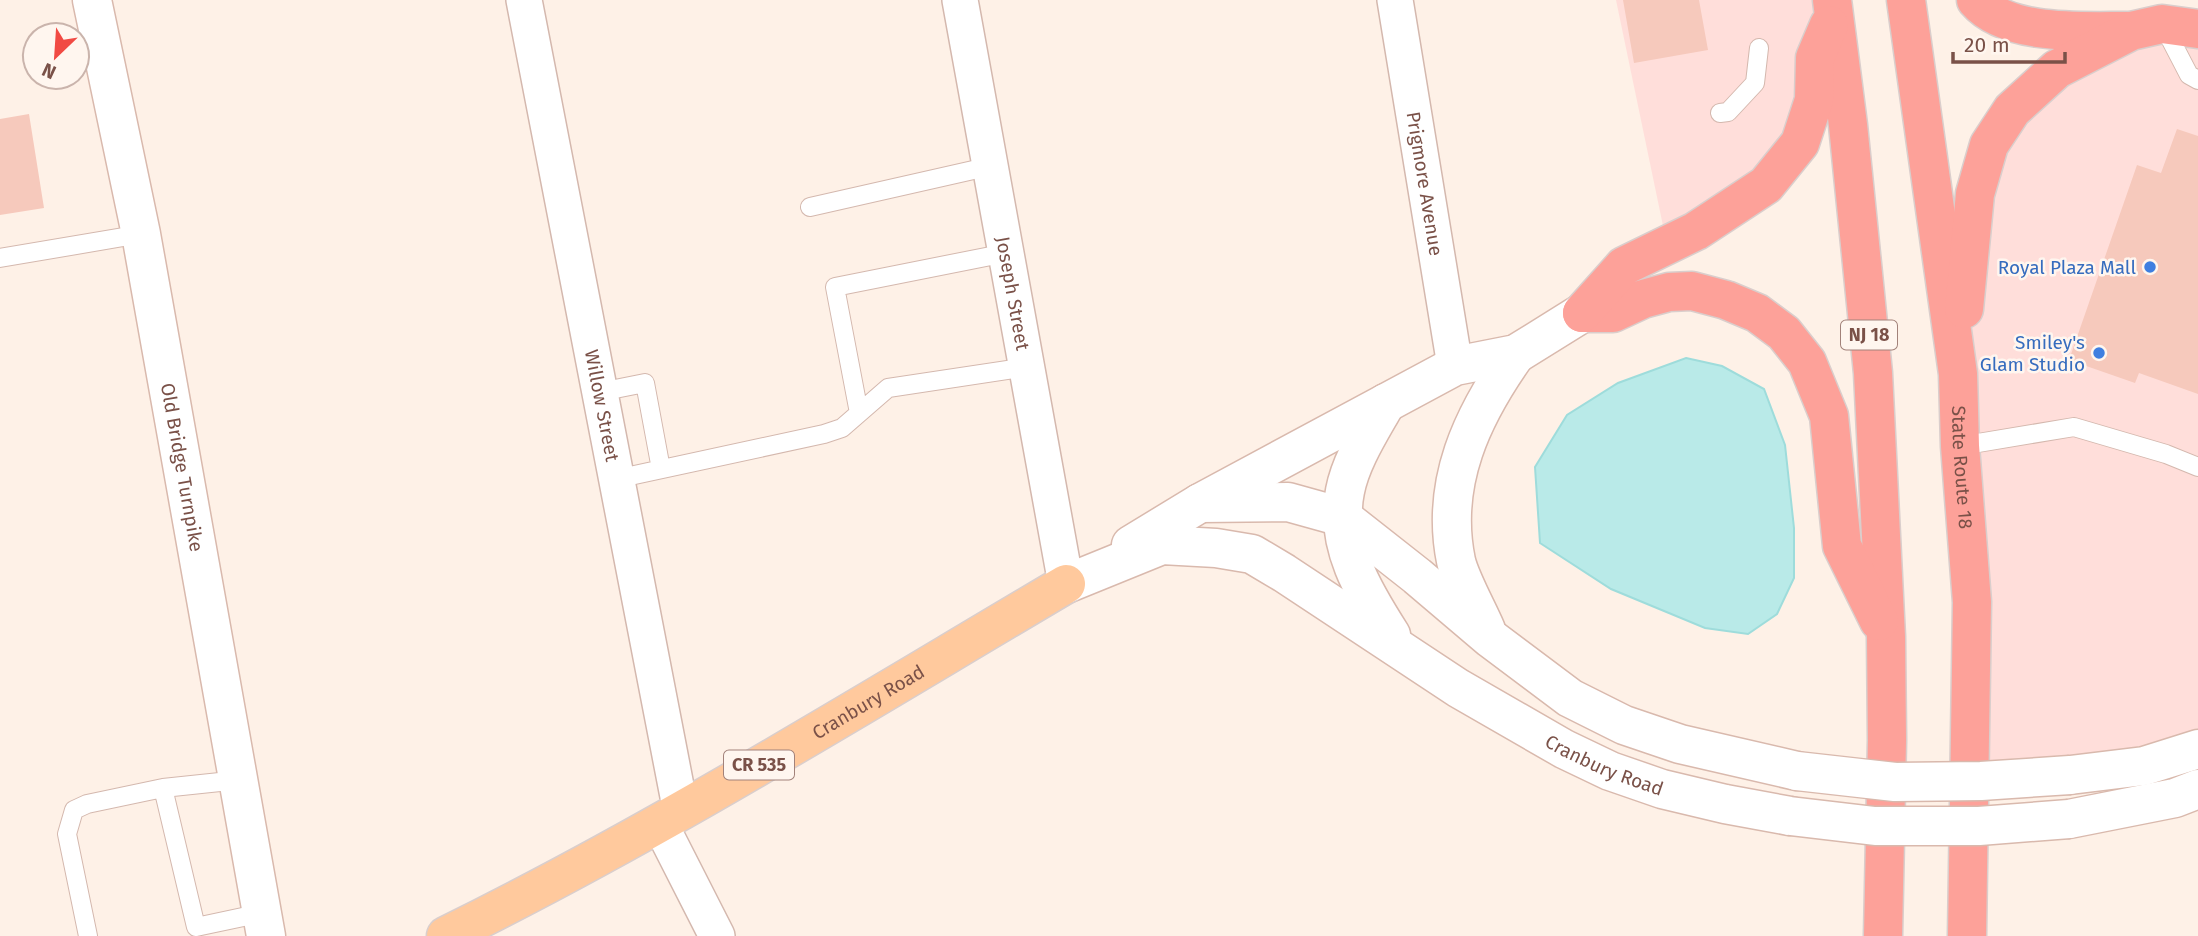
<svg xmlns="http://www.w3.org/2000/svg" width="2198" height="936" font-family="'Fira Sans',sans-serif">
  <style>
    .commercial { fill: #ffdeda }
    .water { fill: #b9eae8; stroke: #9edcdb; stroke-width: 2 }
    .building { fill: #f6c9bc }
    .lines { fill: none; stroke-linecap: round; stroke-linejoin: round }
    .lane-casing { stroke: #d4b8ae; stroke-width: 20 }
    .street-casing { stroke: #d4b8ae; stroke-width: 38 }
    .secondary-casing { stroke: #d9b9ad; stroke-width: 41 }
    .primary-casing { stroke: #dacecc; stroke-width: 41 }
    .highway-casing { stroke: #dacecc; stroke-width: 41 }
    .lane { stroke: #fff; stroke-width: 18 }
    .street { stroke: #fff; stroke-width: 35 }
    .secondary { stroke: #fff; stroke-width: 38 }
    .primary { stroke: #ffc99d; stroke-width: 38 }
    .highway { stroke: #fda199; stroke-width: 38 }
    .secondary-bridge-casing { stroke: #d9b9ad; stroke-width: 41; stroke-linecap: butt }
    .secondary-bridge { stroke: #fff; stroke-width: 38 }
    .shop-dot { fill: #3f7fe0; stroke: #fff6ef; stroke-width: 2.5 }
    .labels { text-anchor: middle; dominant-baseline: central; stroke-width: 5; stroke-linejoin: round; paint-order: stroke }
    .shield { fill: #fff6ef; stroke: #a2827a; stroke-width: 2 }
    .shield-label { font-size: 18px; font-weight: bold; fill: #7a5148 }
    .street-label { font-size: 19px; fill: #7a5148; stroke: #fff6ef }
    .shop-label { font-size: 19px; fill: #366cbe; stroke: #fff6ef; text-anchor: end }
  </style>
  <rect width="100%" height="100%" fill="#fef1e7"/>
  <path class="commercial" d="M1616,0H1832L1800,143L1667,245Z
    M2198,29V749L1968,778L1960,446L1975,194L2057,69Z"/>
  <path class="water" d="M1686,358L1722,366L1764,389L1785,445L1794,528V578L1777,614L1748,634L1705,628L1611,589L1540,543L1535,467L1567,415L1618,383Z"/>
  <path class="building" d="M1623,0H1699L1708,50L1634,63Z
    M29,114L44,208L0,215V119Z
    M2177,129L2198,136V394L2139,373L2135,383L2069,360L2137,165L2161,173Z"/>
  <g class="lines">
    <g class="lane-casing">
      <path id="lane" d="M2163,25L2189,75L2198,80
        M1720,113L1728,112L1755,83L1759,48
        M810,207L991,166
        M0,258L141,234
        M600,392L645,383L661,469
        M859,413L835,287L1006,253
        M1960,446L2074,427L2166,454L2198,467
        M616,479L824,434L842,428L888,388L1027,367
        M163,788L196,927L262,913
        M88,936L67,834L74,810L87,804L163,788L239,780"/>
    </g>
    <g class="street-casing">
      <g id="street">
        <path id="s1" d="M524,0L681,812"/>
        <path id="s2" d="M960,0L1066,584"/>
        <path id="s3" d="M1395,0L1455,366"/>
        <path d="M660,824L717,936"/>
      </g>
    </g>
    <g class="secondary-casing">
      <g id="secondary">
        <path id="s4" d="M92,0L141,234L266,936"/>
        <path d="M1386,403C1371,430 1351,460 1345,491C1334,544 1364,593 1391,635"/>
        <path d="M1200,503L1288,502L1342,517L1417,576L1490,638L1570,698L1624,725L1680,744L1797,771"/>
        <path d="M1131,545L1200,503L1455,366L1516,354L1582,313"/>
        <path id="s5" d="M1066,584L1162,545L1216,548L1252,554L1284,573L1458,688L1564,749L1610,771L1662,789L1725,804L1790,816"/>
        <path d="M1486,630C1478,611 1460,579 1456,561C1440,483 1472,416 1516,354"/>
        <path d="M2070,775L2144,766L2198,749"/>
        <path d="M2069,819L2175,798L2198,789"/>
      </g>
    </g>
    <g class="primary-casing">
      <g id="primary">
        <path id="s6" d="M446,936C659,831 861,705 1066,584"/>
      </g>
    </g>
    <g class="highway-casing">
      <g id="highway">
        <path d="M1832,0L1848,125L1873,373L1886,637L1887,740L1883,936"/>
        <path id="s7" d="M1906,0L1958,374L1960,446L1972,602L1967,936"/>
        <path d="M1976,0C2007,36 2082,31 2126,31"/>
        <path d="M1964,309L1975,194L1989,145L2012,110L2057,69L2131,31L2162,24L2198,29"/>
        <path d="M1582,313H1613L1643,299L1669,292L1692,291L1726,300L1757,313L1784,333L1807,362L1829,416L1842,546L1879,621"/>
        <path d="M1582,313L1624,266L1696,231L1766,185L1800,143L1814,100L1815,58L1829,25"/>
      </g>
    </g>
    <use href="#lane" class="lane"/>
    <use href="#street" class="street"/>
    <use href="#secondary" class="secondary"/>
    <use href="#primary" class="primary"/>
    <use href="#highway" class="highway"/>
    <g class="secondary-bridge-casing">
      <path id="secondary-bridge" d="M1797,771L1895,782L1981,781L2070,775
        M1790,816L1875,826H1979L2069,819"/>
    </g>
    <use href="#secondary-bridge" class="secondary-bridge"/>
  </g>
  <g class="shop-dot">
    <circle cx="2150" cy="267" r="7"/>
    <circle cx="2099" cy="353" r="7"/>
  </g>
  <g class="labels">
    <g class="shield">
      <rect x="1841" y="320.5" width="56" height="29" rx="5"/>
      <rect x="724" y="750.5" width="70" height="29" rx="5"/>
    </g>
    <g class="shield-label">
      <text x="1869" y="335">NJ 18</text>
      <text x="759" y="765">CR 535</text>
    </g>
    <g class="street-label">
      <text stroke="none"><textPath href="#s3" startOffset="186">Prigmore Avenue</textPath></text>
      <text stroke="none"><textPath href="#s2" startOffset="298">Joseph Street</textPath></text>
      <text stroke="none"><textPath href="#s1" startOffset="413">Willow Street</textPath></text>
      <text stroke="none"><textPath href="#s7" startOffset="471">State Route 18</textPath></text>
      <text stroke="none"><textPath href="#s4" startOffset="476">Old Bridge Turnpike</textPath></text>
      <text stroke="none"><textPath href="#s6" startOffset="483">Cranbury Road</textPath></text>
      <text stroke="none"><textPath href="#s5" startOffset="606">Cranbury Road</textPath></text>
    </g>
    <g class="shop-label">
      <text x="2136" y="267">Royal Plaza Mall</text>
      <text x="2085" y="342">Smiley's<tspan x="2085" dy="22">Glam Studio</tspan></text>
    </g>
  </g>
  <g transform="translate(56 56) rotate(205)"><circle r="33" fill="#fff6ef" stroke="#cab4ac" stroke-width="2"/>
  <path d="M0-5L12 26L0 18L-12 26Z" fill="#f14a43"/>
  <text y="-10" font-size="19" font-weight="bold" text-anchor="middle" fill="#7a5148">N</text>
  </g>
  <path d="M1953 52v10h112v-10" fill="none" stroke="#7a5148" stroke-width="3.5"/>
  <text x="1964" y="52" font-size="21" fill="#7a5148" stroke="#fff6ef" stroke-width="5" paint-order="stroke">20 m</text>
</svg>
